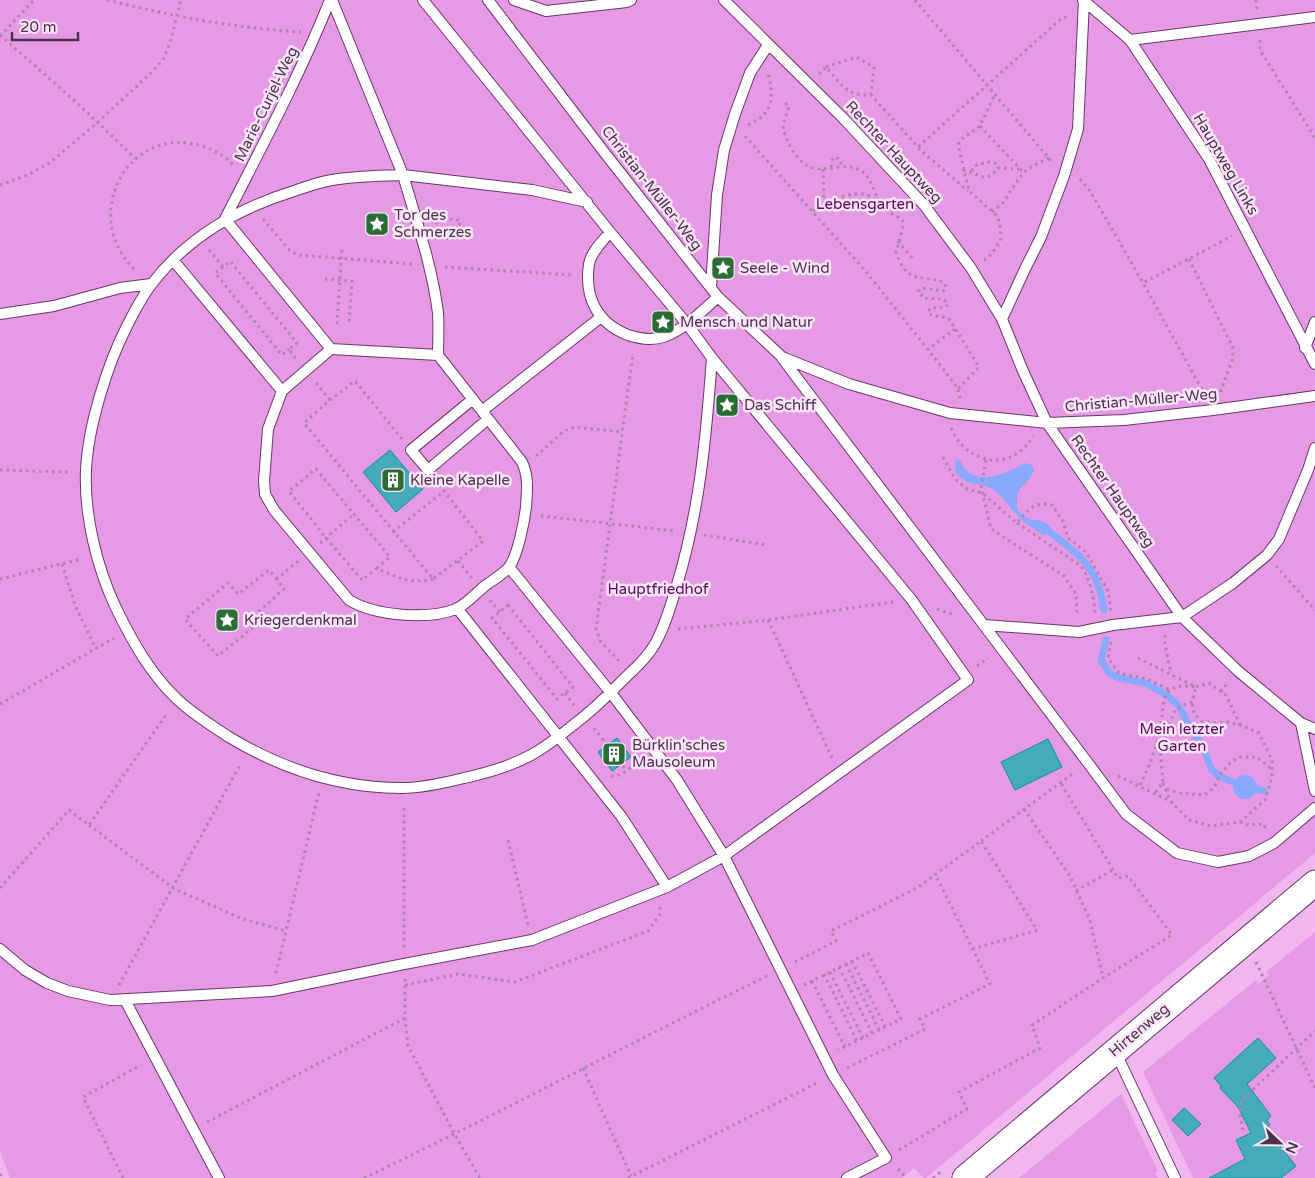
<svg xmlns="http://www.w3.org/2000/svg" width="1315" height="1178" font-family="'Varela Round',sans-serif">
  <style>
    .green { fill: #e69ae5 }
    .water { fill: #89a9fd }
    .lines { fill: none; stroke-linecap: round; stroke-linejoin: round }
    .stream { stroke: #89a9fd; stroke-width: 7 }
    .building { fill: #45abb9; stroke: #0991a0 }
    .service-casing { stroke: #6a376a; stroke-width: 12 }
    .tertiary-casing { stroke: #6a376a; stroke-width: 27 }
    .path { stroke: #b082af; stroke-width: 3; stroke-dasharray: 2.5 4; stroke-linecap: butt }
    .service { stroke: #fff; stroke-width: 10 }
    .tertiary { stroke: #fff; stroke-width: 25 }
    .labels { text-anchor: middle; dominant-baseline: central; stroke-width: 5; stroke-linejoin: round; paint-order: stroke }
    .street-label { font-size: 15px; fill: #4b334a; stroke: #fde5fc }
    .park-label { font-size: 15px; fill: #5d065f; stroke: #fde5fc }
    .poi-label { font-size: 15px; fill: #4b334a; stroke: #fde5fc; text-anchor: start }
  </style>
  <rect width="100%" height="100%" fill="#f1b5ef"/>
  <path class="green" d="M0,0H1315V853L926,1178H924L914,1168L902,1178H10L0,1151Z
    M1315,932V1178H1193L1143,1072L1256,980L1259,984L1269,975L1266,972Z
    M1121,1094L1158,1171L1155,1173L1158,1178H1019Z"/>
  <path class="water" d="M956,459L960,460C970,489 1006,475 1025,463C1046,466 1023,485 1017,493V508C1019,511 1023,516 1026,518C1036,523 1040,515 1052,529L1051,533L1044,535C1035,530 1022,521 1016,514C1006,504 1005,497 992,489C981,482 966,486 957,474C954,469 955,464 956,459Z
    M1233 787a12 12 0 1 1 24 0a12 12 0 1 1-24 0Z"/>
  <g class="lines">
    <path class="stream" d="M1051,533C1069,547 1088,560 1097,582C1101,591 1102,601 1104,610
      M1106,640L1101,660L1110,674L1120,678L1145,683L1165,694L1178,705L1205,752L1211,769L1219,776L1233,782
      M1256,789L1264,791"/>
  </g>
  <path class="building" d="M390,450L423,489L396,512L363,472Z
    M617,738L631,757L612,771L598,752Z
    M1048,739L1062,767L1015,790L1001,762Z
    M1258,1038L1276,1058L1247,1084L1271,1116L1267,1120L1270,1125L1266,1129L1296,1166L1281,1178H1209L1245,1159L1236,1140L1251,1133L1238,1107L1220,1088L1221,1086L1214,1078Z
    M1184,1108L1201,1124L1188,1136L1172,1120Z"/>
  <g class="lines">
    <g class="service-casing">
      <path id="service" d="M332,0L403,175C379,176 355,176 332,180C319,182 306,187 294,191C239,208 186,238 151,285C141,298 134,312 127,326C107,365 88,427 86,470C84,515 97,568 116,608C132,641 151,675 178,700C193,714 212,726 229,737C282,769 340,788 402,788C423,788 444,783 464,778C487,773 511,766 531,755C548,746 562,734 577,722C596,708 612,691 629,674C639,665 648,656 655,644C665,626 671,605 677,585C700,508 706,438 712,358L687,324L610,232L423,0
        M488,0L604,152L718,297L782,357L849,384L950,413L1047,423L1124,420L1213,410L1315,396
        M514,0L546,11L627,2L631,0
        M724,0L843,118L924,205L971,268L1002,319L1023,371L1047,423L1182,617L1238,671L1301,723
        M1083,0L1130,40L1209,159L1315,364
        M1130,40L1315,17
        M225,219C262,146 300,75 330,0
        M225,219L331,349L282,391
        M610,232C603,241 591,252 589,264C584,297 597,323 628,335C640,339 653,341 666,336C686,328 702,311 718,297
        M173,260L282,391L268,429L264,481L265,494L274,510L349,600C375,616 428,620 456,609C467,604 477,592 486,585C493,580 505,573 510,566C518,553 524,523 526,507C527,491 529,477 522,462L438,355
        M711,287L717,195L724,150L735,114L750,73L768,45
        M0,314L54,306L120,288L151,284
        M1002,319L1025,269L1041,237L1064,176L1078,129L1084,0
        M1305,348L1315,322
        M331,349L438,355C438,341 439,326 438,313C432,265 416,220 403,175L532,190L587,202
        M782,358L1088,763L1126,814L1177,853L1218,862L1249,856L1274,843L1315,808
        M473,399L411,450L428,470L488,419
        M482,411L601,317
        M509,567L611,693L677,780L724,856L833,1075L886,1158L847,1178
        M457,608L621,816L667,887L724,856L968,680L911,599L712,358
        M984,625L1079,632L1113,625L1182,617L1233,583L1267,555L1279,539L1308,470L1315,448
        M1315,729L1301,723L1315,791
        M0,949L25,970L47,983L68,991L110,1000L272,991L404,964L532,940L667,887
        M125,1000L219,1178
        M1115,1051L1175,1178"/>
    </g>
    <g class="tertiary-casing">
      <path id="tertiary" d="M965,1178L1315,883"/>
    </g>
    <path class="path" d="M107,0C172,16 234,28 301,32
      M915,0L1052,162
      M1256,0L1257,9
      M0,35L76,102L136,159
      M0,36L34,0
      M1260,40V50L1315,138
      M826,67L856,57L874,67L871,95
      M819,74L826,67C842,85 846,96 871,95L918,147L1063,17L1068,18
      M785,103L789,106C788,112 783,121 783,128C783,131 786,136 787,139C792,153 804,170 822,169C834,168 849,164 860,170C872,177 874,192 879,202C884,212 896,214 903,221L902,232L896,252C908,287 921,273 945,283L946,289L943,291L922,288L918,291L923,298L944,299L948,304L946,307L930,308L928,313C935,318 943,315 950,320L979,367L958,389
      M748,125C774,114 774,97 768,73
      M980,126L1024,173
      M745,136L868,274L940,365L958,389L960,399
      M918,148L968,191
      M831,167L833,158L836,157L841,161V167
      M823,169L824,203
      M963,170C979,173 985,185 998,168L1019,169
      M972,171L974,166L987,162L995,163L998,168
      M1080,179L1090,191L1143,283
      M0,185L28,175L51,162L98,122L150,74L163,60L170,43L181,0
      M813,211C828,200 863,184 878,202
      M992,212L1002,204L1018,180L1027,169L1049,158
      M437,218L460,220L458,239L435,237Z
      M263,219L290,251L298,255L413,264
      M898,241L913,259
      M209,250L223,267L230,261L297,343L289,349L296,359
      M1189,259L1233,348V358L1220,393
      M984,260L992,254L1001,239L1000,223L995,214L969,191L958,144L963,138L980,126L995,94
      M223,267L215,273L282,355L289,349
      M445,267L573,275
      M134,269C78,213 131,121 205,147C216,151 227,157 234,166
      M325,279L352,281L349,324
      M337,324L342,247
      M927,350L955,329
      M316,383L330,400
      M1205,395L1143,283L1232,236
      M951,428C967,465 1012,473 1033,436
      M402,439L355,381L330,400L304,423L433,579L483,541L437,482
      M536,456L564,431L574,427L622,432
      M943,457L955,479L967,489L982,493L1017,523C1027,510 1035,501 1052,505L1063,521L1068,538L1086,552L1108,591L1111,611
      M986,460L981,488L991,529L1064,576L1076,594L1077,616
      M0,470L72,472
      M541,516L676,531
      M1017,523L1080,565C1090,578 1094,596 1095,613
      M393,532L444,491
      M704,535L766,545
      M320,543L354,514
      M458,561L472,578
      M62,564L75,605L96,649
      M1276,566L1315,610
      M377,568L362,580L326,538L289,491L316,469L390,557L377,568C396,578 411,584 433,579
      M0,579L81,559
      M277,579L269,570L238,594L228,583L185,619L218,656L260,622L254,616L284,589L277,579L298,561
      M490,600L500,612
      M508,605L573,687L557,699L492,618Z
      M937,609L955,615
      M768,620L833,760
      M678,629L768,620L893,602
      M1165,635V645L1171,673
      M1111,642L1108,658L1119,673L1147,679L1170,690
      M1138,658L1196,687L1209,683L1226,695L1240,725
      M619,661L601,642L596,629L633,353
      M977,666L988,658
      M1221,692L1228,682
      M565,693L575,706
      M0,704L114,638
      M594,728L607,745
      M623,766L626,770
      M611,776C620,778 635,766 639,757
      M1118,776L1170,801L1189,820L1211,826L1240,822L1265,800L1272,778V760L1259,733L1240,725L1228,722L1215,723L1202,721L1194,714L1192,702
      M1163,783L1170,800
      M1140,785C1151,763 1159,741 1162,716C1163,709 1163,698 1167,693C1174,684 1186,686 1196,687L1192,702L1183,705L1175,710L1160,748L1163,782L1155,793
      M1167,789L1179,793L1204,795L1214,788L1219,776L1230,763L1239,757H1257L1271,769
      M1024,809L1070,876L1090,920L1103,978
      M1240,822L1249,825L1264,824L1266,829
      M89,825L173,888L240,918L286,931
      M508,840L528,925
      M981,841L1075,772
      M0,888L69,810L89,825L168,712
      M1076,891L1113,870
      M404,947V804
      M852,961L885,1026
      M795,962L836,941L831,931L917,888L981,841L1037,930L973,949
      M1256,962L1315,1088
      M846,964L879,1030
      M839,967L872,1033
      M830,972L863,1038
      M276,973L319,792
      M824,974L857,1041
      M405,979V1018L408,1046L455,1135L480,1178
      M812,981L845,1047
      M119,985L241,763
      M405,985L458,974L515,982L648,931L660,914V905
      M804,985L868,953L901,1019L838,1050
      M583,1068L631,1176
      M847,1068L925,1029L920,1019L990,984L935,874
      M207,1122L405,1018
      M1243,1130L1240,1116L1242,1100L1315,1031
      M899,1150L967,1109L959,1092L1040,1048L1032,1025L1103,978L1172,935L1128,876L1118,878L1060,782
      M898,1169L907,1178
      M0,1174L2,1178
      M123,1178L83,1097L141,1065
      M364,1178C500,1113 632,1042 767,976
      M628,1178L819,1082
      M933,1178L943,1170"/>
    <use href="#service" class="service"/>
    <use href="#tertiary" class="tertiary"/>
  </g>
  <defs>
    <g id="sight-square" transform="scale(1.25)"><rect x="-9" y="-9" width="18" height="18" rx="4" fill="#296c36" stroke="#fde5fc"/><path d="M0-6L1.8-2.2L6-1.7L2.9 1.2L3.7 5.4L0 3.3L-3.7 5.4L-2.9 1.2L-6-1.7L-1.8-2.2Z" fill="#fff"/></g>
    <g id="building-square" transform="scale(1.25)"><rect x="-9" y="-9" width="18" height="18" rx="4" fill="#296c36" stroke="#fde5fc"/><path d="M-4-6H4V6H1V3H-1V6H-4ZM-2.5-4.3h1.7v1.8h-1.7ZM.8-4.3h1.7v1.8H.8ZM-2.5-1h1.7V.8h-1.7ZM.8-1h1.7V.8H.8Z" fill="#fff"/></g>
  </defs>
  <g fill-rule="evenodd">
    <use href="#sight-square" x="377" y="224"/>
    <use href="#sight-square" x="723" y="268"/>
    <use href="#sight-square" x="663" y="322"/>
    <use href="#sight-square" x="727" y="405"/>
    <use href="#building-square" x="393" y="480"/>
    <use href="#sight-square" x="227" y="620"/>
    <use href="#building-square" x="614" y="754"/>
  </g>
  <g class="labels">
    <g class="street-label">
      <text transform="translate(266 104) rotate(-64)">Marie-Curjel-Weg</text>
      <text transform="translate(894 152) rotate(47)">Rechter Hauptweg</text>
      <text transform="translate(1226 164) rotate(60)">Hauptweg Links</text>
      <text transform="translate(652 188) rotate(52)">Christian-Müller-Weg</text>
      <text transform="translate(1141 400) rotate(-5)">Christian-Müller-Weg</text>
      <text transform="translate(1113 491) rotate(55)">Rechter Hauptweg</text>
      <text transform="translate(1139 1030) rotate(-40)">Hirtenweg</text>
    </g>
    <g class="park-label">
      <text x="865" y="204">Lebensgarten</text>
      <text x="658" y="589">Hauptfriedhof</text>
      <text x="1182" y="729">Mein letzter<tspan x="1182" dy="17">Garten</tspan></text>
    </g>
    <g class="poi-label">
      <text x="394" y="215">Tor des<tspan x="394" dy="17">Schmerzes</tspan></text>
      <text x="740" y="268">Seele - Wind</text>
      <text x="680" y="322">Mensch und Natur</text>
      <text x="744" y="405">Das Schiff</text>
      <text x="410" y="480">Kleine Kapelle</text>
      <text x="244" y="620">Kriegerdenkmal</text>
      <text x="632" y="745">Bürklin'sches<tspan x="632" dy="17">Mausoleum</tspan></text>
    </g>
  </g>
  <g transform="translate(1280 1143) rotate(112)" stroke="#fde5fc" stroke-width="4" paint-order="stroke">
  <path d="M0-4L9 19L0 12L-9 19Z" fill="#4b334a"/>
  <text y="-8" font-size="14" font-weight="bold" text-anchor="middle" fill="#4b334a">N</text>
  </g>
  <path d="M12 32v8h66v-8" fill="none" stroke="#4b334a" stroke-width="2.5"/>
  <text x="20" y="32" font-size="15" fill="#4b334a" stroke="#fde5fc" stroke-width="4" paint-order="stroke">20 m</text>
</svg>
